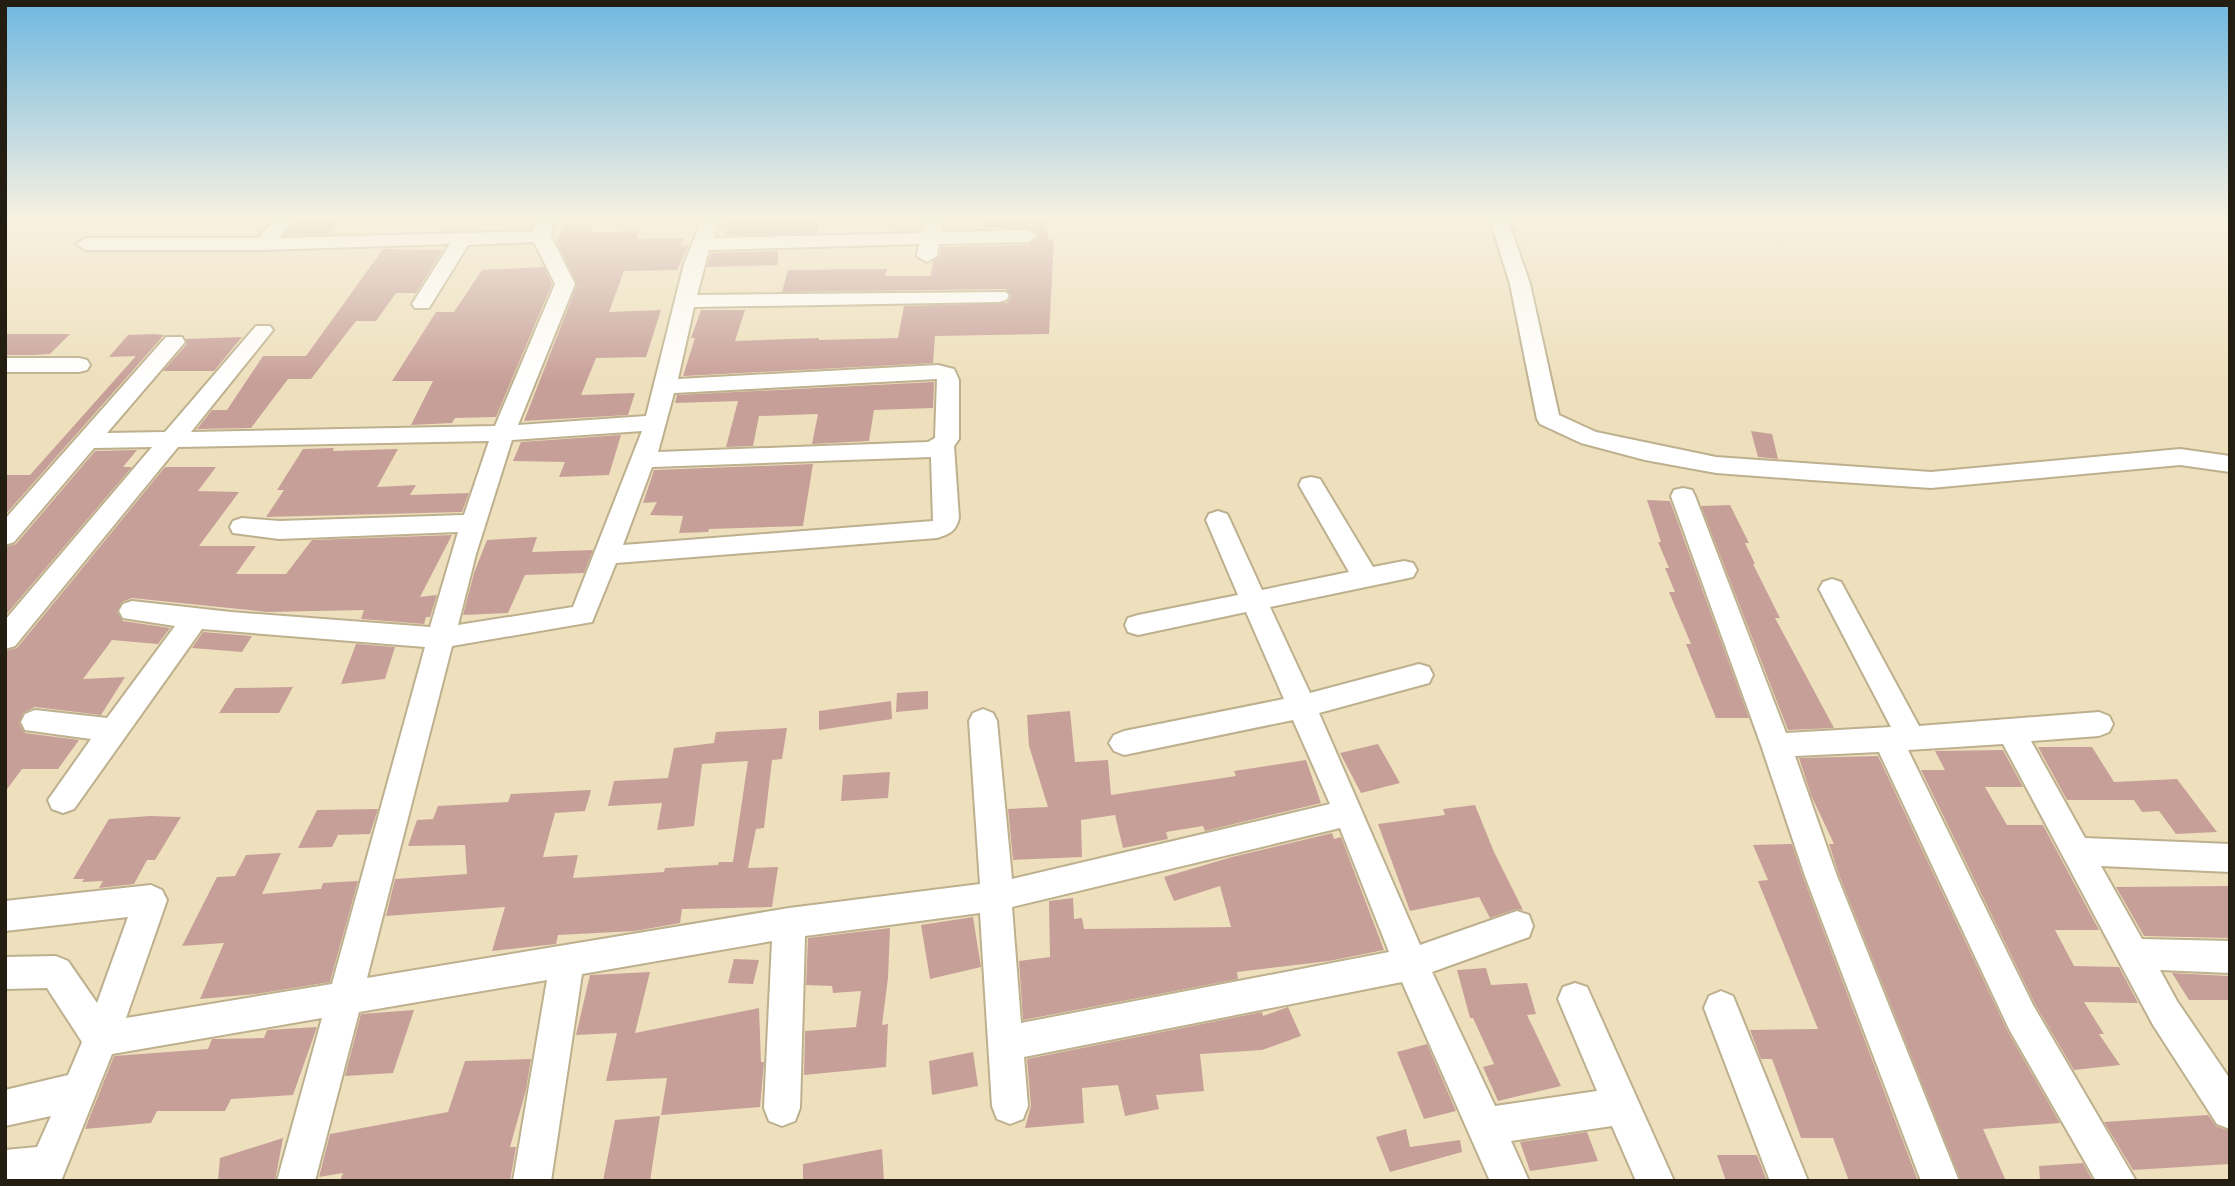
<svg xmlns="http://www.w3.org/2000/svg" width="2235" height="1186" font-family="'Times New Roman',serif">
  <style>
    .building { fill: #c79f99 }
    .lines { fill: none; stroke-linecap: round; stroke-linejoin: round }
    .minor-casing { stroke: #bdb08e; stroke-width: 4 }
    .minor { fill: #fff; fill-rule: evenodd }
  </style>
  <rect width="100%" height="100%" fill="#eee0bd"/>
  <path class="building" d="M300,217H342L328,234L285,235Z
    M775,217L818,219V233L725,235L732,219Z
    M1046,218L1048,240L1054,239L1049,334L935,336L933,363L683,376L695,338H691L701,310H745L735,341L819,338V340L898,338L904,306L1007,303L1012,296L1006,289L782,292L788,270L887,269L885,276H931L933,261L940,256L941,247L1028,245L1040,237L1028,227L983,228V220Z
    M593,224L590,233L639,231L636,239L684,238L681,246L689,245L677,270L624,271L609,312L661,310L646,357L596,358L581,395L635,393L628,415L524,421L577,285L557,242L564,225Z
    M383,249L443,250L416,293H396L376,321H356L311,379H288L251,428L197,429L212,410H227L263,356H306Z
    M778,251V265L707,267L711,253Z
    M544,267L552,284L496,417L455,418L452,423L411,425L433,381H392L436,312H454L482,270Z
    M5,334H70L50,354L34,355H5Z
    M153,334L164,335L5,515V475H30L136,356L109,357L128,335Z
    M242,337L214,371H163L187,344L186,339Z
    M934,382L933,408L874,410L869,441L812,444L818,414L759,416L753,446L726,447L738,401L675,403L677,395Z
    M1751,431L1772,434L1778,459L1758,457Z
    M621,435L609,475L559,477L565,462L513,461L521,442Z
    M334,448L333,451L398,449L377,487L416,485L410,495L469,493L462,512L266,517L284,490H277L303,449Z
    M137,450L123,467H132L5,616V547L16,544L95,451Z
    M813,464L803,526L709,529L708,532L679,533L683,516L650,515L657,502L643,503L654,470Z
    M165,467H216L198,491L239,492L199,546H256L236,574H286L312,540L452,535L420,597L437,595L430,617H426L424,624L361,619L364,610L267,612L132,598L122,602L117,612L123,621L170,628L158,644L112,640L83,679L125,677L101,715L35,707L23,713L19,723L25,733L79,740L58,769H22L5,792V651L17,648Z
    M1647,500L1670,501L1749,718H1716L1686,644H1691L1669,592H1675L1665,568H1669L1658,542H1661Z
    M1730,505L1749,543H1745L1755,564H1753L1780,618H1775L1834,728L1788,730L1701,506Z
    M537,537L532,552L593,550L584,573L525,575L508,613L463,615L474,573L487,540Z
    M203,632L252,636L242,652L192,648Z
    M356,644L395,647L385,679L341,684Z
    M293,687L279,713H219L235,688Z
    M928,691V709L896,712L897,693Z
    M891,701L892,719L819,730V711Z
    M1070,711L1075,762L1108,760L1111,795L1236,776L1234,771L1306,760L1321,803L1205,831L1203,826L1166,832L1168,839L1123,848L1115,815L1081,820L1082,857L1013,860L1008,809L1048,807L1029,746L1027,715Z
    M787,728L782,759L772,760L764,828L756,829L748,868L778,867L772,907L682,909L680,923L635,931L558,935L556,944L492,951L505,907L386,916L395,879L467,874L465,845L408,846L417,820L433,819L438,806L508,802L511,794L591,790L585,811L555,813L543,857L578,855L573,878L664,872L665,868L718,865L719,862H733L748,761L702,764L694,826L657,830L662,803L608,806L614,781L668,778L674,748L714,743L716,732Z
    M1378,744L1400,783L1361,793L1340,753Z
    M2038,747H2092L2114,782L2177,779L2217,832L2176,834L2159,811L2142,812L2134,800H2067Z
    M2003,750L2023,787H1985L2007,825H2043L2099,930H2055L2074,966L2119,967L2138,1003L2084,1002L2104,1034H2099L2120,1065L2074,1070L2035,1004L1921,770H1945L1935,751Z
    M1878,756L2007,1030L2060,1123L1983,1129L2006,1181H1961L1839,875L1829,844H1834L1811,795L1799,758Z
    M890,772L888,798L841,801L843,775Z
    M1475,805L1494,852L1523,910L1516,909L1490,918L1479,897L1410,911L1378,824L1445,815L1443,809Z
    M378,809L370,834L338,835L332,847L298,848L317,810Z
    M150,816L181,817L155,860H147L134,884L99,888L103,881L82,882L84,879H73L109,819Z
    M1332,833L1334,839L1341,837L1384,950L1329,961L1237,972L1238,979L1023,1020L1019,961L1050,957L1049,901L1073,898L1074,919L1082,918L1084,929L1231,927L1220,886L1174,901L1164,877L1232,857Z
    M1792,844L1803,877L1918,1181H1849L1833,1138H1801L1772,1059H1761L1750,1030L1818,1029L1758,881L1768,880L1753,845Z
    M281,853L262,894L321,889L323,883L358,881L330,982L256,994L200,999L224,943L182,946L217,877L235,876L246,855Z
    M2230,886V938L2144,936L2116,887Z
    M973,917L981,967L930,979L921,925Z
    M890,928L888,978L882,1025L888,1024L886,1067L804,1075L805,1031L856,1027L861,991L833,993L832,986L806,985L808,938Z
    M734,959L759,960L753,984L728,983Z
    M1486,968L1491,985L1527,983L1536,1014L1527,1015L1561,1086L1498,1101L1483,1067L1494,1064L1473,1018H1470L1457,970Z
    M650,972L635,1033L759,1008L761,1062H764L760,1107L661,1115L667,1078L606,1081L617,1033L576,1035L590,975Z
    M2172,973L2229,976L2230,1000H2189Z
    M1288,1007L1301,1036L1262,1050L1200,1054L1204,1091L1156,1095L1159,1109L1125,1116L1118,1085L1082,1088L1084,1123L1025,1128L1031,1106L1027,1059L1262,1012L1263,1016Z
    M414,1010L393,1073L345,1076L361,1014Z
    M317,1027L293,1095L231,1099L225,1111H157L151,1123L85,1129L114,1056L208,1049L212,1039L264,1038L267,1030Z
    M1427,1044L1456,1111L1424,1119L1397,1052Z
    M973,1052L978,1086L932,1095L929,1061Z
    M531,1059L526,1090L510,1147H516L510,1181H340L343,1173L319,1177L330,1134L448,1112L465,1061Z
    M2208,1115L2216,1126L2230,1131V1164L2133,1170L2104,1122Z
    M660,1116L650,1181H603L615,1120Z
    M1406,1129L1410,1147L1460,1140L1462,1152L1390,1172L1376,1137Z
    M1587,1132L1598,1161L1530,1171L1520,1142Z
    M283,1138L275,1181H218L220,1158Z
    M882,1149L884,1181H803V1164Z
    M1717,1155H1757L1767,1181H1726Z
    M2083,1163L2093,1181H2040L2039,1166Z"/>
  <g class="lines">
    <g class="minor-casing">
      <path id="minor" d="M278,217H297L279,238L533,231L537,217H555L551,236L575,284L518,425L646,416L684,264L703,217H721L714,238L922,233L925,217H943L941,232L1028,230L1038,236L1028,242L939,244L937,256L927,262L917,256L919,244L709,250L697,295L1006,292L1009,296L1006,300L999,302L694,307L678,379L938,365L954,369L959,380V439L954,446L959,518C956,531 950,534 937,538L616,563L592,622L452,646L367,978L789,908L980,884L969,721L973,713L983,709L993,713L997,721L1012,879L1330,804L1293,720L1124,755L1114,751L1109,743L1114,735L1124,731L1284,699L1246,612L1138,635L1128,632L1125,625L1128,618L1138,615L1238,595L1206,520L1209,514L1218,511L1227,514L1230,520L1262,590L1349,572L1299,485L1302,479L1311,477L1320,479L1373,567L1404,561L1413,563L1417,570L1413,577L1404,579L1270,607L1310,693L1419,664L1429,667L1433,675L1429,683L1319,713L1420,945L1517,911L1529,915L1533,926L1529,937L1432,972L1495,1106L1597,1091L1558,999L1563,987L1575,983L1587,987L1674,1181H1636L1612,1126L1511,1141L1529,1181H1490L1402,982L1024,1057L1028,1106L1023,1119L1010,1124L997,1119L992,1106L980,913L805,936L800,1108L795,1121L782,1126L769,1121L764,1108L772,941L582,974L551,1181H513L547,980L359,1012L315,1181H277L322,1018L112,1054L61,1181H5V1150L37,1147L51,1116L5,1126V1090L68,1075L82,1042L47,988L5,989V957L56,956L68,961L97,1003L128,917L5,931V901L151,885L162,890L167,900L126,1018L332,984L425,647L202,629L74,809L63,813L52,809L48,800L91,739L25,730L21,722L25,714L35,710L107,718L175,626L123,618L119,611L123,604L132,601L231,612L430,627L458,532L279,539L233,533L230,527L233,521L242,518L279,521L464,515L489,441L178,447L15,646L5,649V620L152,447L94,448L14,542L5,545V519L166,337H182L185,342L107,433L165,432L256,326H270L273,330L191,432L495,426L555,284L534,242L468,245L429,308H415L412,304L450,244L263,250H86L76,244L86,238H258ZM937,379L935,438L928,442L658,452L674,393ZM642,431L573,607L458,625L476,554L512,440ZM931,457L933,521L623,545L652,467ZM1340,828L1389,952L1021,1023L1012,907Z
        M1489,217H1507L1530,284L1559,415L1596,432L1716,457L1931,472L2180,449L2230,456V472L2180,465L1931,488L1811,480L1716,473L1645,460L1581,443L1540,424L1537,419L1510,284Z
        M5,358H79L87,360L90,365L87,370L79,372H5Z
        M1683,488L1692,490L1695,496L1786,733L1891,727L1819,589L1823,582L1832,579L1841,582L1919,726L2099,712L2109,716L2113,724L2109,732L2099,736L2031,741L2085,838L2230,844V872L2101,866L2142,939L2230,941V973L2160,970L2177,1001L2230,1079V1129L2217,1124L2153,1025L2003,744L1908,750L2033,1005L2136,1181H2096L2009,1029L1879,752L1795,756L1837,876L1959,1181H1921L1805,876L1761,745L1671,496L1674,490Z
        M1721,991L1733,996L1808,1181H1770L1704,1008L1709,996Z"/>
    </g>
    <use href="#minor" class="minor"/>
  </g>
  <linearGradient id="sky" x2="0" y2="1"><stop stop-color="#6eb8e0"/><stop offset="0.57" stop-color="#f7f1e1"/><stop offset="1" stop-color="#f7f1e1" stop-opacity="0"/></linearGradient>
  <rect width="2235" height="383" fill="url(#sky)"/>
  <rect width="2235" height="1186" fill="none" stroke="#231e11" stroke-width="14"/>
</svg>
